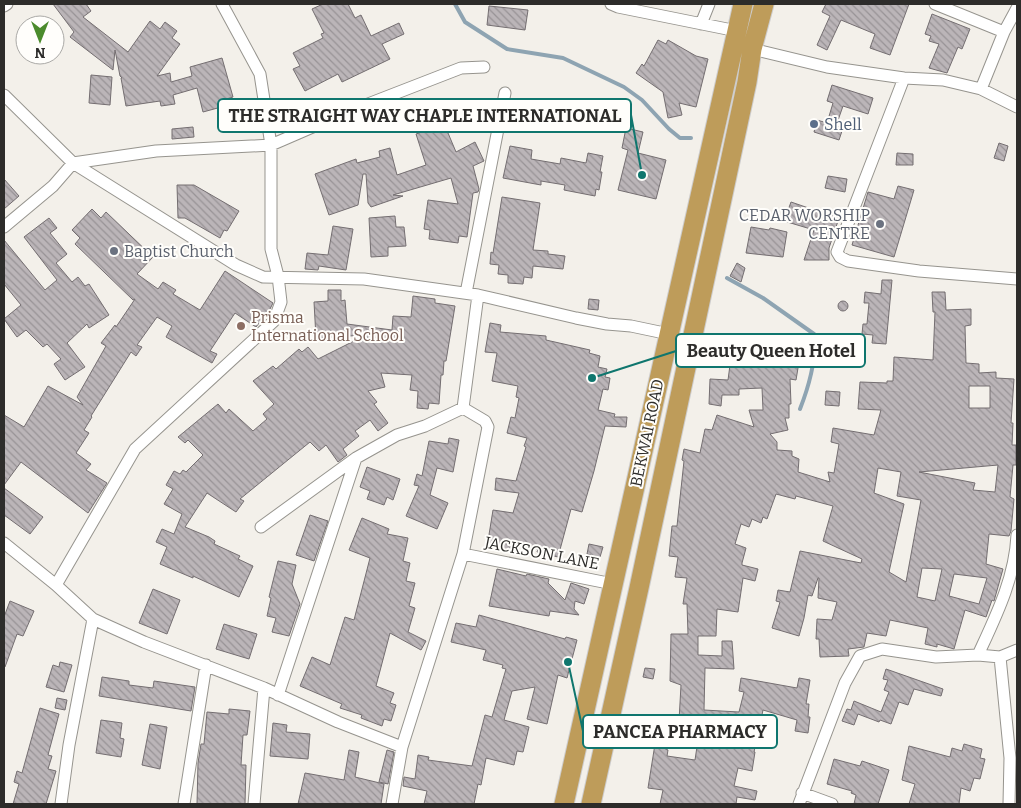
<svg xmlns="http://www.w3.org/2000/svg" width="1021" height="808" font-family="Bitter,serif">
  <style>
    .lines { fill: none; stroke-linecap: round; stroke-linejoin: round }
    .stream { stroke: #8ea4b2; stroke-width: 4 }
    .building { fill: url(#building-back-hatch); stroke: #746e71; fill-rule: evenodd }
    .minor-casing { stroke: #96948e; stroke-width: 13 }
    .trunk-casing { stroke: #cdcccc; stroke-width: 21 }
    .minor { stroke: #fff; stroke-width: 11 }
    .trunk { stroke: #be9c5a; stroke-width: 19 }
    .service-dot { fill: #5c6f8a; stroke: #fffefb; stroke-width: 2 }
    .worship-dot { fill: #6b7280; stroke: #fffefb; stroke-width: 2 }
    .education-dot { fill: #8d6e63; stroke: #fffefb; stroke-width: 2 }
    .labels { text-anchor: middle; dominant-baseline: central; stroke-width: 4; stroke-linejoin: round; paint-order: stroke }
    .service-label { font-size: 16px; fill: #4e5e75; stroke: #fffefb; text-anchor: start }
    .worship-label { font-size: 16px; fill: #5b616d; stroke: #fffefb; text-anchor: end }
    .education-label { font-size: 16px; fill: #785e54; stroke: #fffefb; text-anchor: start }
    .street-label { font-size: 16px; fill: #2d2c2a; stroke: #fffefb }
    .leader { fill: none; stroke: #0f766e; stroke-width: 2 }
    .callout-dot { fill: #0f766e; stroke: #fffefb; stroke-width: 2 }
    .callout { fill: #fffefb; stroke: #0f766e; stroke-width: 2 }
    .callout-label { font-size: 18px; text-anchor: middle; font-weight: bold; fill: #2d2c2a }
  </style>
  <defs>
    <pattern id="building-back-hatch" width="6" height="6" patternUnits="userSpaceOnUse" patternTransform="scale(1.25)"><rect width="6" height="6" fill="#bbb5b8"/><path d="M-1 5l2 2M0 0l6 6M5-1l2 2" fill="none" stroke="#989396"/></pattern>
  </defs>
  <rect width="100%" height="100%" fill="#f3f0ea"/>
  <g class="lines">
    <path class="stream" d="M455,4L465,22L507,49L563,58L624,87L642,100L669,129L680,138H691
      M727,278L763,298L814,334C817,359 809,386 800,409"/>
  </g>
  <path class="building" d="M53,4H86L91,11L83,17L128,52L150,21L160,29L165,22L177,31L172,38L180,44L157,76L170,73L171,82L192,76L190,67L222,58L233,97L223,100L225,106L203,112L197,88L173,95L175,104L161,106L160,101L126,106L121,78H122L120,76L115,50L113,70L70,37L74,32Z
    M323,4H348L355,18L361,15L371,36L399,23L404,34L382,44L390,59L342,82L338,74L305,91L293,69L300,66L293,53L323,38L321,34L324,33L312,9Z
    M826,4H909L890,55L870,48L875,34L841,20L827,50L817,45L830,16L822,12Z
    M489,6L528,10L525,30L487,25Z
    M932,14L970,29L962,49L958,47L947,73L929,68L939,44L929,41L931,36L925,34Z
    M658,40L666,44L668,40L696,56L708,59L696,107L679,103L682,115L668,118L663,92L636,73L642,64L644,66Z
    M91,75L112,77L110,105L89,103Z
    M832,85L873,98L868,114L843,106L836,126L843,128L839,140L814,132L817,120L827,123L833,103L827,101Z
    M440,114L456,152L475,142L484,161L473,166L479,189L478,192L473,193L467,237L459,236L458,243L429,239L430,230L424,229L428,200L458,204L451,178L393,195L403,196L371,207L368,203L366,174H363L358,205L329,215L315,174L356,159L357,163L380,157L379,151L390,148L397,175L426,165L416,134L434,128L430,118Z
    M193,127L194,137L172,139V129Z
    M626,128L643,132L638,153L666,160L656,199L618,190L628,150L622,148Z
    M999,143L1008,146L1004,161L994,158Z
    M510,146L532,150L531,159L560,164L561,158L586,163L588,153L603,156L600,172H602L599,190L596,189L595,196L564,190L565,185L541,181V185L503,178Z
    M897,153L913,154V165H896Z
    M828,176L847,179L845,192L825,188Z
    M4,179L19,196L4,209Z
    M177,185H194L239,211L227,231L224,230L220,238L185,218H178Z
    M898,186L914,190L894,257L852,245L868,192L894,199Z
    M502,197L540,203L533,250L548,251V254L565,256L563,269L533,266L532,278L524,277L523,284L508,283V275L498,274L499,265L490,264L491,252L493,253Z
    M791,202L829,215L830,212L840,215L829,248V260H804L814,230L784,221Z
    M92,209L101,218L106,212L153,257L137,274L158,289L163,282L176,290L173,294L200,310L225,271L273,303L270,309L256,327L235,313L210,351L217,354L212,363L166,337L172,326L157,317L137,345L142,347L136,356L131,352L91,416L92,417L84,430L89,433L76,453L91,464L86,470L107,483L88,513L21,462L4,485V415L24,427L48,386L83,405L77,397L106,346L101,343L115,325L116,327L135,299L133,300L75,244L80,238L72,230Z
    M395,216L396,227H404L406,246L388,247V256L371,257L369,218Z
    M49,218L57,228L50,233L67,254L56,263L72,282L78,277L85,286L89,284L109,315L89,328L87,324L67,343L85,367L65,380L54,364L61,359L47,344L43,347L26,330L17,337L4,319L21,305L4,284V240L45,290L57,280L24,237Z
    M333,226L353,229L346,270L319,266L318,270L305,269L307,253L328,255Z
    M751,227L769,230L770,228L787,232L783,257L746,253Z
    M737,263L745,268L741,282L730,276Z
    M882,280H892L886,344L872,343L873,335L862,334L863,324H867L869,303H864L865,292L881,294Z
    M328,290H341V301L345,300L347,324L392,330L393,316L411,317L413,296L435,299V303L455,306L446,361H444L443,375H441L439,404L429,403L428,409L417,408L418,391L410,390L412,375L381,373L385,387L368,391L377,402L374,404L388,423L378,431L370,420L355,431L359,436L343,449L347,455L338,462L326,445L319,451L310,442L240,499L244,501L236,512L207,493L185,527L209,537L215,541L214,544L240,556L238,559L253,566L239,597L193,576V578L160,564L167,547L156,542L162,529L174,534L182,514L164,504L173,489L166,485L174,471L180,474L183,470L186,472L203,455L188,440L185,443L178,437L218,404L226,413L229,409L253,431L267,419L263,414L274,404L253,381L273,366L276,369L299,349L302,352L308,347L318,359L366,335L316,338L314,302L328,301Z
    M932,292H945L946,310L971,309V325L965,326L966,363L979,364V373L996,372V378L1014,379L1011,423H1013L1012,445H1016V465H1013L1010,497L1014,499L1011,531L1009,536L989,534L986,564L1003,569L994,601L992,600L986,617L965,610L954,649L937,644V647L925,644L928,628L890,620L886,636L867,633L864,647L848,649L849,656L820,657L819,639H816L817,619L832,620L837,602L818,598L819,578H818L812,596L808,595L804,618L799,636L772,628L780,602L776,601L778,590L790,592L800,551L861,563L862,559L823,541L833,506L796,496L795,499L776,494L767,519L763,517L761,523L752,519L749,527L741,524L735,544L746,548L742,563V565L758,569L755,581L743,578L738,612L717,609L716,636H698V655L722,656V641H732L734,669L705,668L704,710L739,712L744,692L739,691L741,678L797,688L799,678L810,680L806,704H809L808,717H810L808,733L795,731L797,720L763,710L754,752H755L752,771L738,768L734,786L757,791L755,800L737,797L736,804H660L663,790L648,788L655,744L668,750L667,756L695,760L698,740L678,739L681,685L670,681L671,634H688L687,604H683L687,578L675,577L678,557L669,556L672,526H677L684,461L682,460L684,449L700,453L705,429L712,430L717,415L754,427L749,410H763L762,388L739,389V395H722L721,406L709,404L710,379L728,380L734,335L784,341L782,352L800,356L796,380L790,379L791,404H789V418H785L788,430L770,434L777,442V450L792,451V456L799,459L798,472L830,482L828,472L834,473L839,444L831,442L833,428L874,435L881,410L858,409L860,382L887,383V381H893L894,357L933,360L935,312H933ZM969,386H990V408H969ZM998,465L995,492L973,490L975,483L919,472ZM878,468L901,472L897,496L921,500L906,582L889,572L904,504L874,493ZM922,568L942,569L935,601L917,597ZM954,574L987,578L979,604L949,596Z
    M589,299L599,300L598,310L588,309Z
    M838 306a5 5 0 1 1 10 0a5 5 0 1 1-10 0Z
    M490,323L501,325L500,332L546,336V340L590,350L589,353L600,356L598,367L607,369L605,377L610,378L608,390L603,389L598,410L615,414L614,417H627L626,427L605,426L594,471L582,512L571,509L558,557L537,552L538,549L519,545L517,552L487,547L493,510L513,513L519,493L495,490L496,478L516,481L526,447L524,446L527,438L507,433L511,417L515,418L519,398L516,397L518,386L492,381L497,353L485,352Z
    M826,391L840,392L839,406L825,405Z
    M449,438L459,440L453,472L437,468L430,495L448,503L437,529L406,516L419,486L414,485L417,474L422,476L429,441L448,444Z
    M367,467L400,479L393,500L387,497L384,505L367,499L370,491L360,487Z
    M4,488L43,517L30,534L4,515Z
    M310,515L328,521L314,561L296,555Z
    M362,518L389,529L387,534L408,538L403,561L410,563L406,581L415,583L409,606L415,608L408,632L426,641L421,650L390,633L376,686L394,693L390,703L396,705L391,721L384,719L382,726L361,718L362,715L340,708L342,704L300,686L312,657L330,665L345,617L354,620L370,558L349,550Z
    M589,544L603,547L600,557L587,554Z
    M278,561L296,565L292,584L300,604L289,636L272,632L276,618L267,616L271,598L269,597Z
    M497,569L526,576L527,574L549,579L548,583L565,600L571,583L589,589L584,604L575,601L574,609L579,615L550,611L549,616L489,606Z
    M153,589L180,600L167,634L139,623Z
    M10,601L34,611L23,636L17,634L5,667L4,666V617Z
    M479,615L565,639L566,637L577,640L567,678L558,675L547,724L527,719L535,687L512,691L504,720L529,727L523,752L517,751L514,765L486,758L481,785L478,784L474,804H424L427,791L403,786L404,777L415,779L418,755L429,757L428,760L472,766L485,715L492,717L506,669L502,668L503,665L483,660L486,650L451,642L456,623L476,627Z
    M224,624L257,634L249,659L216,649Z
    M60,662L72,665L64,692L46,687L53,665L59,667Z
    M645,668L655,669L653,679L643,677Z
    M886,669L943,689L941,696L914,689L908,705L899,702L891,724L880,720L879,722L858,714L854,725L842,721L847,709L851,710L854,701L881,712L889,692L884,690L888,680L883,679Z
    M102,677L129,681V685L153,688L154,681L195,687L191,711L99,696Z
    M57,698L67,700L65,710L55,708Z
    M40,708L59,714L48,755L52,756L48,769L56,771L46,804H13L19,784L14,782L17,771L22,773Z
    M229,709L250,711L247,735H243L241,765H246L245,804H197L198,763L201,744H204L207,712L229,714Z
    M101,720L122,723L120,738L124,739L121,757L96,753Z
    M273,723L287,725L286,732L310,734L308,759L270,756Z
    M150,724L167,727L160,769L142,765Z
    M964,744L982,749L980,758L985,759L980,779L974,778L970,791L961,788L959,804H909L915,784L902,780L909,746L950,757L952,748L962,751Z
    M349,750L359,752L355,777L384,784L381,804H298L305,773L344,780Z
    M387,750L394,752L388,784L379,782Z
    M834,759L860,766L862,761L889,770L878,804H854L856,795L851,793L852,791L827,784Z"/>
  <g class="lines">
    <g class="minor-casing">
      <path id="minor" d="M611,4L618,7L737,31
        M935,4L1004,32
        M4,6L7,4
        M701,24L709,4
        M752,49L827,67L904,78L943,80L981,89L1017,107
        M904,78L837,252L840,257L848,261L919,271L1017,279
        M981,89L1004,32L1017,8
        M4,95L73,163L236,265L263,277L364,279L478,295L576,318L607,324L631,326L669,334
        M4,227L53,186L73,163L156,151L271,145L345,113L461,68L484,67
        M466,293L505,93
        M463,408L478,295
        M261,527L356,458L397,435L425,426L463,408
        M4,543L56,585L93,619L144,642L264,688L338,722L402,747
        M463,554L613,584
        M56,585L135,449L274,321L281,302L278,276L271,249V145L260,74L222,4
        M978,655C996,616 1015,578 1017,535
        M1000,657L1010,758L1009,804
        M278,695L356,458
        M802,793L832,804
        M61,804L69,745L93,619
        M184,804L206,665
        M254,804L264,688
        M392,804L402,747L463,554L488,427L485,421L463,408
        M799,804L845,683L860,656L882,649L936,657L978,655L1000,657L1017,650"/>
    </g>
    <g class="trunk-casing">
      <path id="trunk" d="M564,804L743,4
        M591,804L639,588L747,82L752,49L764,4"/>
    </g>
    <use href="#minor" class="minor"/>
    <use href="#trunk" class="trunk"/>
  </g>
  <circle class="service-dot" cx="814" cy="124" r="5"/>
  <g class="worship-dot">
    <circle cx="880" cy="224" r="5"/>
    <circle cx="114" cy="251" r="5"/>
  </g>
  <circle class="education-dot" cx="241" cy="326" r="5"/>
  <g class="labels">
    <g class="service-label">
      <text x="824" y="124">Shell</text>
    </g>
    <g class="worship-label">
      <text x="870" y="215">CEDAR WORSHIP<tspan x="870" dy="18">CENTRE</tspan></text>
      <text x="124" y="251" text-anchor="start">Baptist Church</text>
    </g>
    <g class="education-label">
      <text x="251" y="317">Prisma<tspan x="251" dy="18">International School</tspan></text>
    </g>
    <g class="street-label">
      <text transform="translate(647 433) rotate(-78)">BEKWAI ROAD</text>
      <text transform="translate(542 553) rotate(11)">JACKSON LANE</text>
    </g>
  </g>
  <path class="leader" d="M642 175L631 115M592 378L676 351M568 662L583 731"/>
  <g class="callout-dot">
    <circle cx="642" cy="175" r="5"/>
    <circle cx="592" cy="378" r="5"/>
    <circle cx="568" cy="662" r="5"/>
  </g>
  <g class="callout">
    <rect x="218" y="99" width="413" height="33" rx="5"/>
    <rect x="676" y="334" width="189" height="33" rx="5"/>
    <rect x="583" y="715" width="194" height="33" rx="5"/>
  </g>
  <g class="callout-label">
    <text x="425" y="122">THE STRAIGHT WAY CHAPLE INTERNATIONAL</text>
    <text x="771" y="357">Beauty Queen Hotel</text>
    <text x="680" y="738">PANCEA PHARMACY</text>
  </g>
  <rect width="1021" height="808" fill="none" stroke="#2d2c2a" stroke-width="10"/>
  <g transform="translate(40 40) rotate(180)"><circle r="24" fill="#fffefb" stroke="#abaaa7"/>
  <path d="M0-4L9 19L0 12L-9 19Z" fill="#4b8b2c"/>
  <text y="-8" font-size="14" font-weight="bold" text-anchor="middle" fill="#2d2c2a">N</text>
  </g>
</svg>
